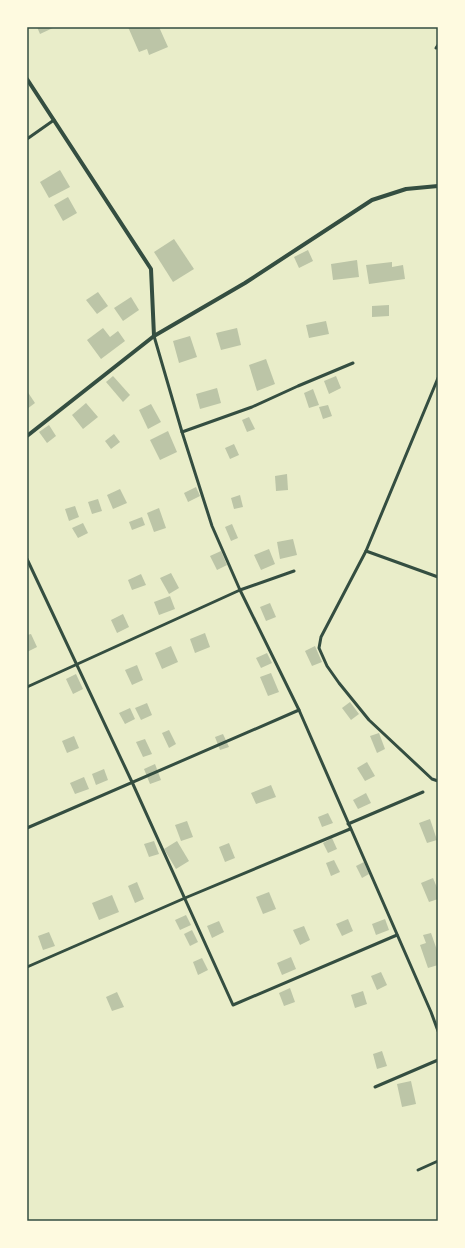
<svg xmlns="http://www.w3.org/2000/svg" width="465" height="1248" font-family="'Roboto Condensed',sans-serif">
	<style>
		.building { fill: #bcc5a7 }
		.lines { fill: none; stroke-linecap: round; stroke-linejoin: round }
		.service { stroke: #344e41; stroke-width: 3 }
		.minor { stroke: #344e41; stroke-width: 4 }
		.neatline { fill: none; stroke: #344e41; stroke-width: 1.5 }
	</style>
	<rect width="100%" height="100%" fill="#e9edc9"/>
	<g class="building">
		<path d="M37,27H55L40,34Z"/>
		<path d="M128,27H159L168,47L149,55L147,49L139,52Z"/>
		<path d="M60,170L70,187L49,198L40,182Z"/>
		<path d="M68,197L77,213L63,221L54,205Z"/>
		<path d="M174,239L194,269L173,282L154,252Z"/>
		<path d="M308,250L313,261L299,268L294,257Z"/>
		<path d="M357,260L359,277L333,280L331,264Z"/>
		<path d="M392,262V267L403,265L405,279L369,284L366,265Z"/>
		<path d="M98,292L108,306L97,314L86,300Z"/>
		<path d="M131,297L139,310L123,321L114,308Z"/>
		<path d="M389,305V316L372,317V306Z"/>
		<path d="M326,321L329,334L309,338L306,325Z"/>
		<path d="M103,328L110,337L118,331L125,341L101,359L87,340Z"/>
		<path d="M237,328L241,345L221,350L216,333Z"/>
		<path d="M190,336L197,357L179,363L173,341Z"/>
		<path d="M266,359L275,384L257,391L249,365Z"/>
		<path d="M113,376L130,395L123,402L106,382Z"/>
		<path d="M336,376L341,388L329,394L324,381Z"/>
		<path d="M217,388L221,403L200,409L196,394Z"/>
		<path d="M313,389L319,405L309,408L304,393Z"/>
		<path d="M27,391L35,403L27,409Z"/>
		<path d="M86,403L98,417L83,429L72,415Z"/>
		<path d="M151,404L161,422L148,429L139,410Z"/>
		<path d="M328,405L332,416L323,419L319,407Z"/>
		<path d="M249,417L255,429L247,432L242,420Z"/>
		<path d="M49,425L56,436L47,443L39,432Z"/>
		<path d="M168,431L177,452L160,460L150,440Z"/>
		<path d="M114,434L120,442L111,449L105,441Z"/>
		<path d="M234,444L239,455L230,459L225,448Z"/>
		<path d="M287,474L288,490L276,491L275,476Z"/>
		<path d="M196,487L200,496L188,502L184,493Z"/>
		<path d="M120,489L127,503L113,509L107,495Z"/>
		<path d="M240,495L243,507L234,509L231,498Z"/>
		<path d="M98,499L102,511L92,514L88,502Z"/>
		<path d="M75,506L79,517L69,521L65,509Z"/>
		<path d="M159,508L166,528L154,532L147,513Z"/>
		<path d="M142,517L145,525L132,530L129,522Z"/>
		<path d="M83,523L88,533L78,538L72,528Z"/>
		<path d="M232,524L238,538L231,541L225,527Z"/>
		<path d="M293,539L297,555L280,559L277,542Z"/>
		<path d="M269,549L275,564L261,570L254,555Z"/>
		<path d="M221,551L227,565L217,570L210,556Z"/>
		<path d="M171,573L179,588L169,594L160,578Z"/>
		<path d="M141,574L146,585L132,590L128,580Z"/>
		<path d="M170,596L175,609L159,615L154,602Z"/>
		<path d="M270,603L276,617L266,621L260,607Z"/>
		<path d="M123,614L129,627L117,633L111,620Z"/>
		<path d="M205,633L210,647L195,653L190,639Z"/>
		<path d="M31,634L37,647L27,652V635Z"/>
		<path d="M171,646L178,662L162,669L155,653Z"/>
		<path d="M315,646L322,662L312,666L305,651Z"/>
		<path d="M267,653L272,663L261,668L256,658Z"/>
		<path d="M137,665L143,680L132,685L125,670Z"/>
		<path d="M271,673L279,692L268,696L260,677Z"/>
		<path d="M76,674L83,689L73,694L66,679Z"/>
		<path d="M350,702L359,714L351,720L342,708Z"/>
		<path d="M147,703L152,715L141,720L135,708Z"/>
		<path d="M130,708L135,719L125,724L119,713Z"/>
		<path d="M169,730L176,744L169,748L162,733Z"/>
		<path d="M379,733L385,749L377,753L370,736Z"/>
		<path d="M223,734L229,747L220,750L215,737Z"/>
		<path d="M74,736L79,748L67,753L62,741Z"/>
		<path d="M145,739L152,754L143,757L136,742Z"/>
		<path d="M367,762L375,776L365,781L357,768Z"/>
		<path d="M155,764L161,780L150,784L144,769Z"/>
		<path d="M104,769L108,780L96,785L92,774Z"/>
		<path d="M84,777L89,789L75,794L70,783Z"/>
		<path d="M271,785L276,797L256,804L251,793Z"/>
		<path d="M366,793L371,803L358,809L353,800Z"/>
		<path d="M328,813L333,823L322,827L318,817Z"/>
		<path d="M430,819L437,840L427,843L419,823Z"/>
		<path d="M187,821L193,837L181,841L175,825Z"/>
		<path d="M332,838L337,849L328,853L323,843Z"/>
		<path d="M154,841L159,854L149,857L144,844Z"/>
		<path d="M177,841L189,861L176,869L164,849Z"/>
		<path d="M229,843L235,858L225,862L219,847Z"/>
		<path d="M334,860L340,872L331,876L326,863Z"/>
		<path d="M364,862L369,874L362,878L356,866Z"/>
		<path d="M433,878L438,890V899L429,902L421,883Z"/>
		<path d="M137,882L144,899L135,903L128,886Z"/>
		<path d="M269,892L276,909L263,914L256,897Z"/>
		<path d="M112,895L119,912L99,920L92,903Z"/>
		<path d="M186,915L191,925L180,930L175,920Z"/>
		<path d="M348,919L353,931L342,936L336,924Z"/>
		<path d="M385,919L389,930L376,935L372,924Z"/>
		<path d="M219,921L224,932L212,938L207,926Z"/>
		<path d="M304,926L310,940L300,945L293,930Z"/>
		<path d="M192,930L198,942L190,946L184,934Z"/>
		<path d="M49,932L55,946L43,950L38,936Z"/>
		<path d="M431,933L438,953V965L428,968L420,945L426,943L423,935Z"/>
		<path d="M291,957L296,969L282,975L277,963Z"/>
		<path d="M202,958L208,970L198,975L193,962Z"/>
		<path d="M381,972L387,985L377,990L371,976Z"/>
		<path d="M290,988L295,1002L284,1006L279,993Z"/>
		<path d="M363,991L367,1004L355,1008L351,995Z"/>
		<path d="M117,992L124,1007L112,1011L106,997Z"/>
		<path d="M382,1051L387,1066L377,1069L373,1054Z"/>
		<path d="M411,1081L416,1104L402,1107L397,1084Z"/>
	</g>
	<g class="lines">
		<g class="service">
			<path d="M436,48L438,45"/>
			<path d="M27,139L54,120"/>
			<path d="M154,336L182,432L212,526L240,590L299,710L431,1012L438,1031"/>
			<path d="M438,378L366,551L321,637L319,648L327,666L339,683L369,720L432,779L438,781"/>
			<path d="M182,432L252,407L298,386L353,363"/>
			<path d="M366,551L438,577"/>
			<path d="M27,559L132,782L233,1005L397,935"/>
			<path d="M27,687L240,590L294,571"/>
			<path d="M348,824L423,792"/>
			<path d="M27,828L299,710"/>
			<path d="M27,967L185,898L350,829"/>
			<path d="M375,1087L438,1060"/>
			<path d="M418,1170L438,1161"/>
		</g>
		<g class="minor">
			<path d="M27,79L151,269L154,336"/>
			<path d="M27,436L154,336L245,283L372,200L406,189L438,186"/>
		</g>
	</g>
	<rect width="465" height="1248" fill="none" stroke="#fefae0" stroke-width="56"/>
	<rect x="28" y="28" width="409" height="1192" class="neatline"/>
</svg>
